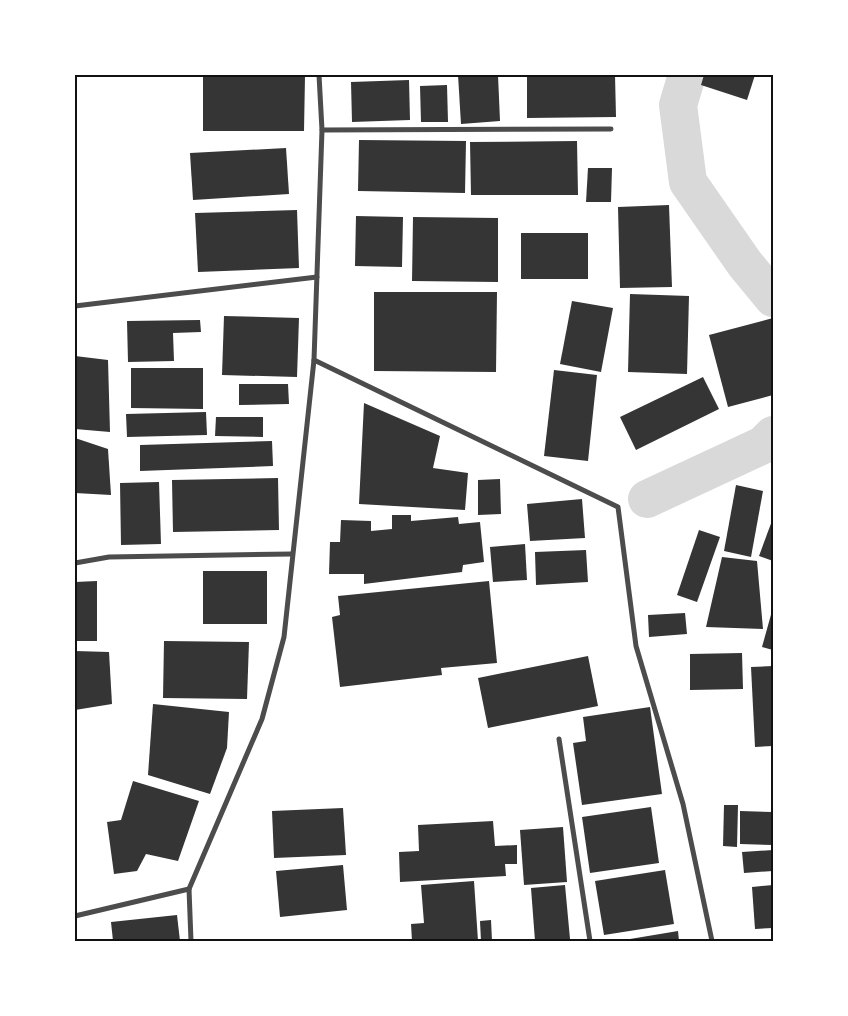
<svg xmlns="http://www.w3.org/2000/svg" width="848" height="1016" font-family="'Titillium Web',sans-serif">
	<style>
		.lines { fill: none; stroke-linecap: round; stroke-linejoin: round }
		.canal { stroke: #d9d9d9; stroke-width: 38 }
		.building { fill: #353535 }
		.minor { stroke: #4c4c4c; stroke-width: 5 }
		.neatline { fill: none; stroke: #111; stroke-width: 2 }
	</style>
	<rect width="100%" height="100%" fill="#fff"/>
	<g class="lines">
		<g class="canal">
			<path d="M687,75L678,105L688,182L745,264L773,298"/>
			<path d="M647,499L763,445L773,435"/>
		</g>
	</g>
	<g class="building">
		<path d="M458,75H498L500,121L461,124Z"/>
		<path d="M527,75H615L616,117L527,118Z"/>
		<path d="M704,75H755L747,100L701,85Z"/>
		<path d="M203,76H305L304,131H203Z"/>
		<path d="M409,80L410,120L352,122L351,82Z"/>
		<path d="M447,85L448,122H421L420,86Z"/>
		<path d="M359,140L466,141L465,193L358,191Z"/>
		<path d="M577,141L578,195H471L470,142Z"/>
		<path d="M286,148L289,194L193,200L190,153Z"/>
		<path d="M588,168H612L611,202H586Z"/>
		<path d="M669,205L672,287L620,288L618,207Z"/>
		<path d="M297,210L299,268L198,272L195,213Z"/>
		<path d="M356,216L403,217L402,267L355,266Z"/>
		<path d="M413,217L498,218V282L412,281Z"/>
		<rect x="521" y="233" width="67" height="46"/>
		<path d="M374,292H497L496,372L374,371Z"/>
		<path d="M630,294L689,296L687,374L628,372Z"/>
		<path d="M572,301L613,308L601,372L560,364Z"/>
		<path d="M224,316L299,318L297,377L222,375Z"/>
		<path d="M773,318V395L728,407L709,335Z"/>
		<path d="M200,320L201,332L173,333L174,361L128,362L127,321Z"/>
		<path d="M75,356L108,360L110,432L75,429Z"/>
		<path d="M131,368H203V409L131,408Z"/>
		<path d="M554,370L597,375L588,461L544,456Z"/>
		<path d="M703,377L719,409L636,450L620,417Z"/>
		<path d="M239,384H288L289,404L239,405Z"/>
		<path d="M364,403L440,436L433,468L468,473L465,510L359,504Z"/>
		<path d="M206,412L207,435L127,437L126,414Z"/>
		<path d="M216,417H263V437L215,436Z"/>
		<path d="M75,438L108,449L111,495L75,493Z"/>
		<path d="M272,441L273,466L140,471V445Z"/>
		<path d="M278,478L279,530L173,532L172,480Z"/>
		<path d="M500,479L501,514L478,515V480Z"/>
		<path d="M159,482L161,544L121,545L120,483Z"/>
		<path d="M736,485L763,491L751,557L724,551Z"/>
		<path d="M582,499L585,538L530,541L527,504Z"/>
		<path d="M392,515H411V521L458,517L459,524L480,522L484,562L463,565L462,572L364,584V574H329L330,542H340L341,520L371,521V531L392,529Z"/>
		<path d="M773,518V561L759,556Z"/>
		<path d="M699,530L720,537L697,602L677,595Z"/>
		<path d="M525,544L527,580L493,582L490,547Z"/>
		<path d="M586,550L588,582L536,585L535,552Z"/>
		<path d="M722,557L757,561L763,629L706,627Z"/>
		<rect x="203" y="571" width="64" height="53"/>
		<path d="M97,581V641H75V582Z"/>
		<path d="M489,581L497,663L441,668L442,675L340,687L332,617L340,615L338,596Z"/>
		<path d="M772,611H773V650L762,647Z"/>
		<path d="M685,613L687,634L649,637L648,615Z"/>
		<path d="M164,641L249,642L247,699L163,698Z"/>
		<path d="M75,651L109,652L112,704L75,710Z"/>
		<path d="M742,653L743,689L690,690V654Z"/>
		<path d="M588,656L598,706L488,728L478,678Z"/>
		<path d="M773,666V746L755,747L751,667Z"/>
		<path d="M153,704L229,712L227,748L210,794L148,775Z"/>
		<path d="M650,707L662,794L582,805L573,743L586,741L583,717Z"/>
		<path d="M133,781L199,801L178,861L146,854L137,871L114,874L107,822L121,820Z"/>
		<path d="M724,805H738L737,847L723,846Z"/>
		<path d="M651,807L659,863L590,873L582,817Z"/>
		<path d="M343,808L346,855L274,858L272,811Z"/>
		<path d="M740,811L773,812V845L740,844Z"/>
		<path d="M493,821L495,846L517,845V864H505L506,876L400,882L399,852L419,851L418,825Z"/>
		<path d="M563,827L567,882L524,885L520,830Z"/>
		<path d="M773,850V871L744,873L742,852Z"/>
		<path d="M343,865L347,910L280,917L276,871Z"/>
		<path d="M665,870L674,924L604,935L595,881Z"/>
		<path d="M474,881L478,941H412L411,924L424,923L421,885Z"/>
		<path d="M565,885L570,939L535,941L531,888Z"/>
		<path d="M773,885V928L755,929L752,887Z"/>
		<path d="M177,915L180,941H113L111,922Z"/>
		<path d="M491,920L492,941H481L480,921Z"/>
		<path d="M678,931L679,941H624V940Z"/>
	</g>
	<g class="lines">
		<g class="minor">
			<path d="M322,130L611,129"/>
			<path d="M75,306L317,277"/>
			<path d="M314,360L618,507L636,646L683,804L712,941"/>
			<path d="M75,563L109,557L292,554"/>
			<path d="M559,739L590,941"/>
			<path d="M75,916L189,889"/>
			<path d="M191,941L189,889L262,719L284,637L314,360L322,130L319,75"/>
		</g>
	</g>
	<rect width="848" height="1016" fill="none" stroke="#ffffff" stroke-width="152"/>
	<rect x="76" y="76" width="696" height="864" class="neatline"/>
</svg>
